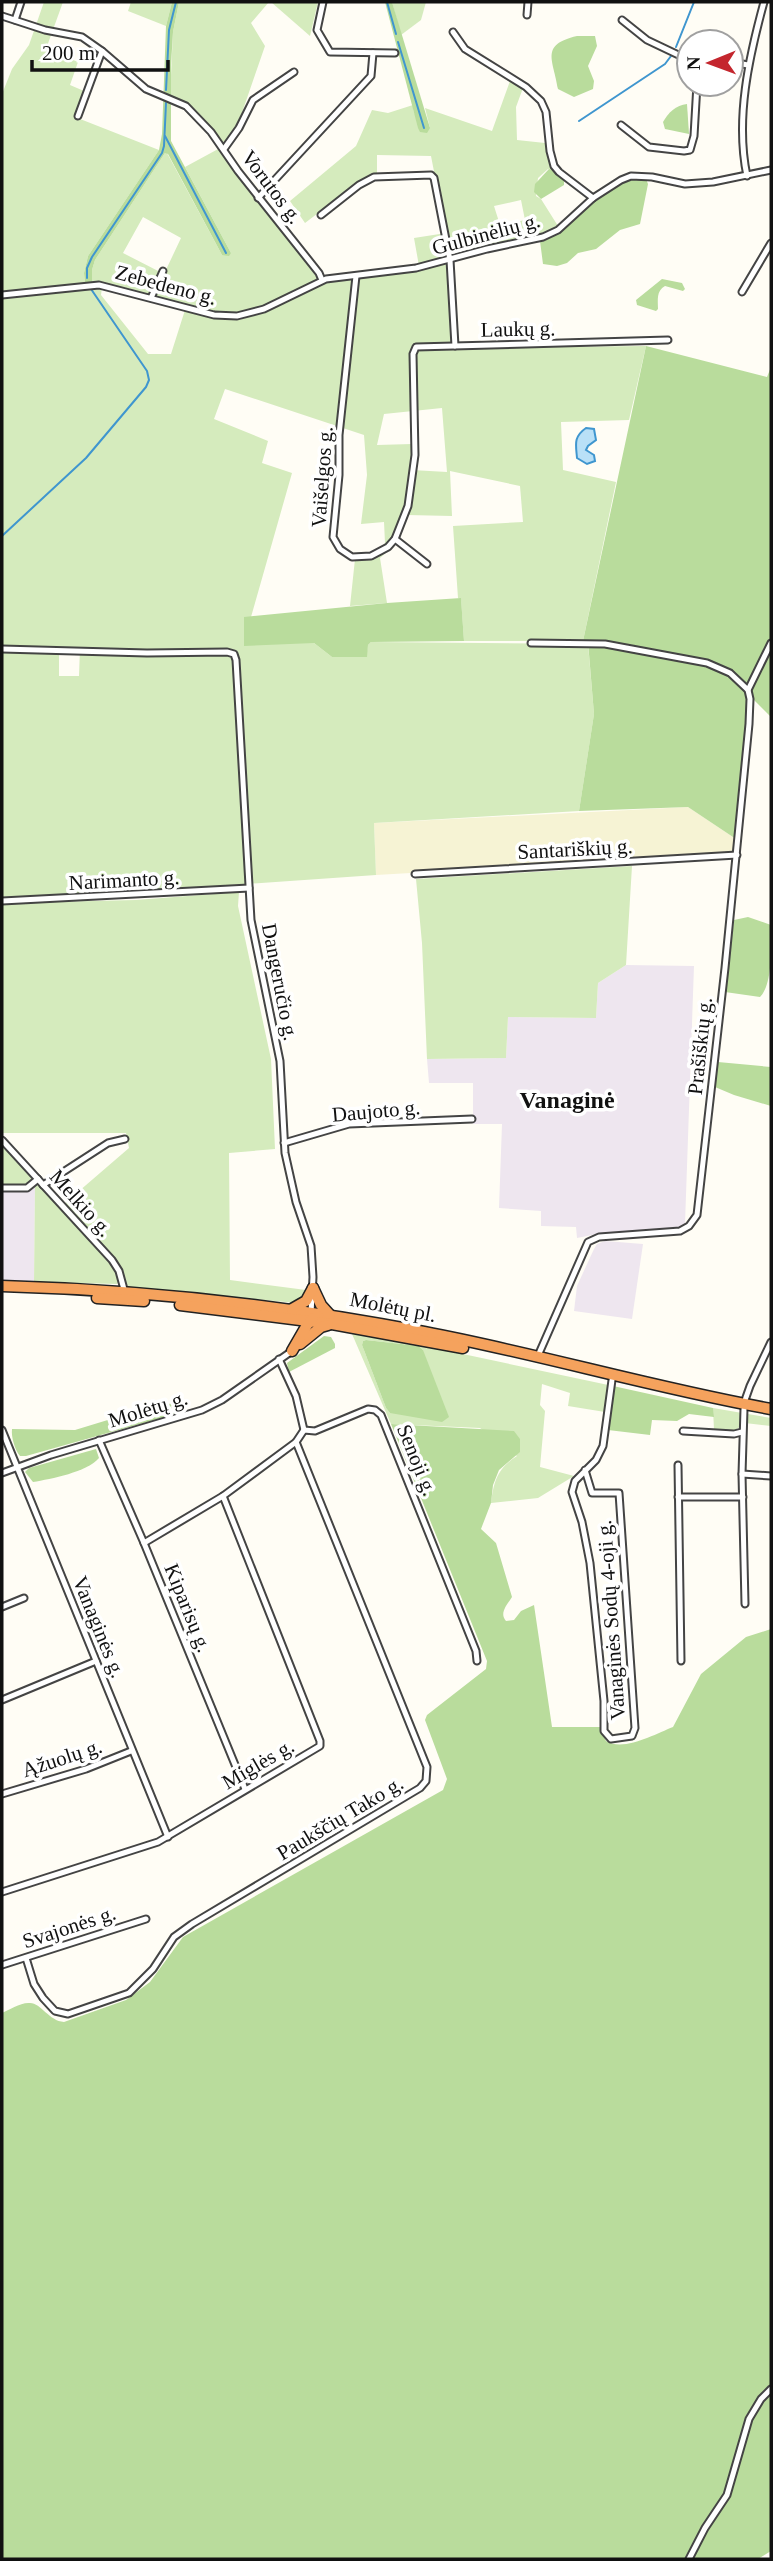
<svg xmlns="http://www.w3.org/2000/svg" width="773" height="2561" font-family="'Times New Roman',serif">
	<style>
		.industrial { fill: #eee6ef }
		.farmland { fill: #f6f3d4 }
		.green { fill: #d5ebbd; fill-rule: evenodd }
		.forest { fill: #b9dc9c }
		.water { fill: #b9e0f7; stroke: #3f96cf; stroke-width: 2 }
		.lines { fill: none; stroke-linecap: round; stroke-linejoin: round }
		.stream { stroke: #3f96cf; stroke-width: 2 }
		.street-casing { stroke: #444; stroke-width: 9 }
		.highway-casing { stroke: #222; stroke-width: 13 }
		.street { stroke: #fff; stroke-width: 5 }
		.highway { stroke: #f5a25d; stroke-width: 10 }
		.labels { text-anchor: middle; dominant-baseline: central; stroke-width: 7; stroke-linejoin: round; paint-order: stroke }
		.street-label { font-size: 21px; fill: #111; stroke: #fff }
		.quarter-label { font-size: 24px; font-weight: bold; fill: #111; stroke: #fff }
	</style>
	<rect width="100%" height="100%" fill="#fffdf5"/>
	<g class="industrial">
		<path d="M626,965L694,966L685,1224L683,1227L602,1233L577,1238L576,1227L541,1226V1211L499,1208L502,1124H473V1083H429L427,1059L506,1058L508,1017L596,1018L598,983Z"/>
		<path d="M2,1185H35L34,1282L2,1281Z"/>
		<path d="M605,1241L643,1244L632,1319L574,1311L577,1286L594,1249L597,1244Z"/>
	</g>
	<path class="farmland" d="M688,807L736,839L735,852L724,855L376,875L374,823Z"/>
	<g class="green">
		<path d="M44,2H63L46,49L78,62L70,85L84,91L75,117L159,150L88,256L84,273L85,283L2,293V94L12,69L29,45Z"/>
		<path d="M131,2H172L166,26L128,11Z"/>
		<path d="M179,2H269L251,23L265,46L237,127L223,143L185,102L170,97L173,32Z"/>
		<path d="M271,2H318L310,36Z"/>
		<path d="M392,2H426L421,20L401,35Z"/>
		<path d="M510,81L523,88L516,107L517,140L545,143L548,159L554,170L548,169L538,178L536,196L541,199L558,226L551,231L419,266L414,238L446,233L431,156L377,155V175L359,182L305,223L290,201L356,146L372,110L388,113L413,105L414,113L430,128L425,108L492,131ZM521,200L525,220L500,225L494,206Z"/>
		<path d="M220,148L318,279C295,290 270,307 245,313C205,322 138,285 92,283V270L95,260L165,153H167L222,255L231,253L185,167ZM143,217L181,238L164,274L123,253Z"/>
		<path d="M447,263L452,348L646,346L629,420L561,422L563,470L616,482L583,641H464L461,599L458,598L453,526L523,522L520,486L450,471L452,516L407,515L396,544L380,558L387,603L350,606L355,559L374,557L385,543L384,522L361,524L367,475L364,435L225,389L214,419L268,441L262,463L292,473L251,617L244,618L314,643L332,657H366L368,645L371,642L588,644L594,714L579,811L374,823L376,875L129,892L2,897V297L102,287L101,295L148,354H171L185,310L217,319L239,320L268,310L306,288L334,278L375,276ZM442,408L447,472L412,470V444L377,445L384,414ZM59,648H80L79,676H59Z"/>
		<path d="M632,866L626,965L598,983L596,1018L508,1017L506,1058L427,1059L422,943L416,879Z"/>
		<path d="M239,892L238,906L271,1059L275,1149L229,1153L230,1280L306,1290L304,1298L296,1303L128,1287L119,1265L64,1204L129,1148L126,1133H2V903L136,900Z"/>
		<path d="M2,1146L29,1175L35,1185L40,1186L110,1262L119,1281L117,1284L34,1282L35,1186L2,1185Z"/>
		<path d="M352,1334L411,1343L613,1386L608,1430L603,1429L605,1412L568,1406L570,1393L542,1384L540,1405L545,1411L540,1467L574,1476L538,1498L491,1503C494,1480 498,1468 517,1456L480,1428L391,1424ZM366,1340L419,1346L423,1350L390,1413L386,1408L362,1345L363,1341Z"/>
		<path d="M713,1408L771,1418V1426L745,1423L734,1431L714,1430Z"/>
	</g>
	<g class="forest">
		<path d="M172,2H179L173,32L171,65V141L231,253L229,256L222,255L168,154L165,153L95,260L92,270V283H85L84,273L88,256L159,150L162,134L166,26Z"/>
		<path d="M385,2H392L430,128L427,133L420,132L418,128Z"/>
		<path d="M577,36H595L597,46L588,66L594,81L593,89L574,97L558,89C554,60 539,45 577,36Z"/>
		<path d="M687,104L689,134L665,129L663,122C668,113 676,105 687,104Z"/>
		<path d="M549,169L554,170L564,181V185L541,199L534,192L535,184Z"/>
		<path d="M634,178L646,179L648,184L640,224L620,230L596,249L578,253L567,263L557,266L543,264L540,241C573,226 600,185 634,178Z"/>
		<path d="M662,279L682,283L685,289L683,291L665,286C656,291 658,300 658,309L656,311L637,305L636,300Z"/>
		<path d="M646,346L767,377L771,367V717L754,700L748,702L736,839L688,807L579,811L594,714L588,642L583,641Z"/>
		<path d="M461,598L464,641L371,642L368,645L367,657H332L314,643L244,646V617L387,603Z"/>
		<path d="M748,917L771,925C771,947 773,984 760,997L725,992L734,920Z"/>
		<path d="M718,1062L771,1067V1106L734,1095L715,1087Z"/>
		<path d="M324,1336L331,1337L335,1344V1348L289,1372L287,1363Z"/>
		<path d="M366,1340L419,1346L423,1350L449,1417L442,1422L390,1413L386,1408L362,1345L363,1341Z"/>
		<path d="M613,1386L713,1408L714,1417L689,1414L677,1421L652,1420L650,1435L608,1430Z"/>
		<path d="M174,1403L177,1412L172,1415L26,1456H20C15,1450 11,1437 12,1429L75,1430L147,1408Z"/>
		<path d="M391,1424L514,1431L520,1439V1452L499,1470L493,1485L491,1503L481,1529L496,1543L512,1597C507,1605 499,1613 506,1621L514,1620L521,1611L534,1605L552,1727H600L606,1741C624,1752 655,1734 673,1727L701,1674L746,1637L771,1629V2551L758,2559H2V2013C9,2010 21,2002 30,2003C41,2003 49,2021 64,2022L126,2000L150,1982L183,1937L443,1790L447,1779L425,1720L427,1715L486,1669L487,1661Z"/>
		<path d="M96,1449L99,1458C87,1472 51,1479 33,1482L25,1472L29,1468Z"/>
	</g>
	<path class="water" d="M586,428L594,429L596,440L588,446L586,450L594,455L595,461L587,464L577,458C576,445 573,437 586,428Z"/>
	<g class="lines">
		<g class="stream">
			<path d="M387,2L396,34"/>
			<path d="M398,42L424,128"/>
			<path d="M676,47L694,2"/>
			<path d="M166,90L169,30L176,2"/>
			<path d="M579,121L665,64L671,56"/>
			<path d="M165,136L226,253"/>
			<path d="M87,278V268L92,257L162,153L164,146L166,103"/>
			<path d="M2,536L86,458L146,387L149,380L147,371L91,289"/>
		</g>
		<g class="street-casing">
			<g id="street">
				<path d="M323,2L317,30L330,52L395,53"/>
				<path d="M527,15L528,2"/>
				<path d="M2,16L45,30L82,37L102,51L146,89L186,106L211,132L238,171L319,273L322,280"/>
				<path d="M15,20L21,2"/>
				<path d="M622,20L647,40L689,60"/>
				<path d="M453,32L465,49L526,87L541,101L546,112L550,151L554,166L559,172L593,198"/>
				<path d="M731,62L748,65"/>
				<path d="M78,116L102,51"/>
				<path d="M621,125L649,147L684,151L690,150L694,136L697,84"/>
				<path d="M224,149L239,128L253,100L294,72"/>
				<path d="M747,176C735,119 749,57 764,2"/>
				<path d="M258,198L371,76L373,53"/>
				<path d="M321,215L359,185L374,177L431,175L434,178L450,260L455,346"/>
				<path d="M356,276L339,435V475L333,537L340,549L352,557L371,556L388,547L395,539L408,506L415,455L413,354L416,347L668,340"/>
				<path d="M742,292L771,243"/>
				<path d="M2,295L99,285L214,315L237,316L264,309L326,279L416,268L487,249L543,237L558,230L593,198L621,180L631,176L652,177L685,184L713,182L771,170"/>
				<path d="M151,298L163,271"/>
				<path d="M395,539L427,564"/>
				<path d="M531,643L605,644L707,663L730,673L748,690"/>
				<path d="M2,649L147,653L227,652L234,654L236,660L251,920L280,1061L285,1153L296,1202L311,1246L313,1277L311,1313"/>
				<path d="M415,874L737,855"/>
				<path d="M2,901L249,888"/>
				<path d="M2,1140L112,1260L119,1271L125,1293"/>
				<path d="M284,1143L349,1124L472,1119"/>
				<path d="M43,1185L108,1143L125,1139"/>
				<path d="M2,1188H27L38,1179"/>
				<path d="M537,1358L588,1242L599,1237L680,1231L689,1226L697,1215L725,968L749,724L750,699L748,690L771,643"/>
				<path d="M279,1359L296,1396L304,1430"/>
				<path d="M744,1403L750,1386L771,1342"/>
				<path d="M744,1409L742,1474L745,1604"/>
				<path d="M2,1430L168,1837"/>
				<path d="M304,1430L315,1431L368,1409L375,1410L381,1415L476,1651L477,1661"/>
				<path d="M683,1431L734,1434L742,1432"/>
				<path d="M99,1440L144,1543L245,1789"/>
				<path d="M678,1465L681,1661"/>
				<path d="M585,1470L592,1493H619L635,1728L632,1736L611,1739L604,1731V1701L590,1563L582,1522L572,1492L575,1481L596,1460L603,1446L612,1380"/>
				<path d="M2,1473L51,1455L202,1410L222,1400L292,1351"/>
				<path d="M742,1474L771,1476"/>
				<path d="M678,1497H743"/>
				<path d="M144,1543L223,1496L296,1442L304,1430"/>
				<path d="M2,1607L24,1598"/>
				<path d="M2,1700L96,1661"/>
				<path d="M2,1794L86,1769L131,1751"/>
				<path d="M2,1892L158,1842L320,1746V1741L223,1496"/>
				<path d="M26,1958L34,1984L43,1998L55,2011L68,2014L129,1993L153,1969L174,1937L192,1924L420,1788L426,1781L427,1767L296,1442"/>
				<path d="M2,1965L146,1919"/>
				<path d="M689,2559L705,2528L727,2495L749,2419L761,2399L771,2389"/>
			</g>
		</g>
		<g class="highway-casing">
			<g id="highway">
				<path d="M2,1286C143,1290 285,1305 424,1332C540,1354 654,1388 771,1409"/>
				<path d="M313,1288L321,1305L330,1315"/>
				<path d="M97,1298L144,1301"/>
				<path d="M180,1305L332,1324L463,1348"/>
				<path d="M292,1309L306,1301L313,1288"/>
				<path d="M300,1344L321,1327L328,1325"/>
				<path d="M292,1351L307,1325L313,1318"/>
			</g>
		</g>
		<use href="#street" class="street"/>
		<use href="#highway" class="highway"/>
	</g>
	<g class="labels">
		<g class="street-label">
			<text transform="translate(272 187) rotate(53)">Vorutos g.</text>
			<text transform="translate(486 234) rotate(-15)">Gulbinėlių g.</text>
			<text transform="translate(166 285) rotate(15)">Zebedeno g.</text>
			<text transform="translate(518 329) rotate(-1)">Laukų g.</text>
			<text transform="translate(322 477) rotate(-86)">Vaišelgos g.</text>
			<text transform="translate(575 849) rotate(-3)">Santariškių g.</text>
			<text transform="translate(124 880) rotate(-3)">Narimanto g.</text>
			<text transform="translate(280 982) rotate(79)">Dangeručio g.</text>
			<text transform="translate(700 1046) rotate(-84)">Prašiškių g.</text>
			<text transform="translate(376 1111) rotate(-5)">Daujoto g.</text>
			<text transform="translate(81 1203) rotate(48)">Melkio g.</text>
			<text transform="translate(393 1307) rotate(11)">Molėtų pl.</text>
			<text transform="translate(148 1409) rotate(-17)">Molėtų g.</text>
			<text transform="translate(417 1460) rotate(68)">Senoji g.</text>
			<text transform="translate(188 1608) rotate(68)">Kiparisų g.</text>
			<text transform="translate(611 1620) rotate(-94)">Vanaginės Sodų 4-oji g.</text>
			<text transform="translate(99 1627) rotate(68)">Vanaginės g.</text>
			<text transform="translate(62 1758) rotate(-18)">Ąžuolų g.</text>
			<text transform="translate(258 1764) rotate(-30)">Miglės g.</text>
			<text transform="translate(340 1818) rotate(-31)">Paukščių Tako g.</text>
			<text transform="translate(69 1927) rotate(-18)">Svajonės g.</text>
		</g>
		<g class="quarter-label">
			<text x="567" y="1100">Vanaginė</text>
		</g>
	</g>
	<rect width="773" height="2561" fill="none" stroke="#111111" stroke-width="7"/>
	<g transform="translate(710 63) rotate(269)"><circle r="33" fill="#ffffff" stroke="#a0a0a0" stroke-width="2"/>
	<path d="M0-5L12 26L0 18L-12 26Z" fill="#c4262e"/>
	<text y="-10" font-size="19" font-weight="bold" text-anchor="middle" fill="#111111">N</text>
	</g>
	<path d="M32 60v10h136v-10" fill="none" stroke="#111111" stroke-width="3.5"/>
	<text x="42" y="60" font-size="21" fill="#111111" stroke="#ffffff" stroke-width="5" paint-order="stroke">200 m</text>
</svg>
